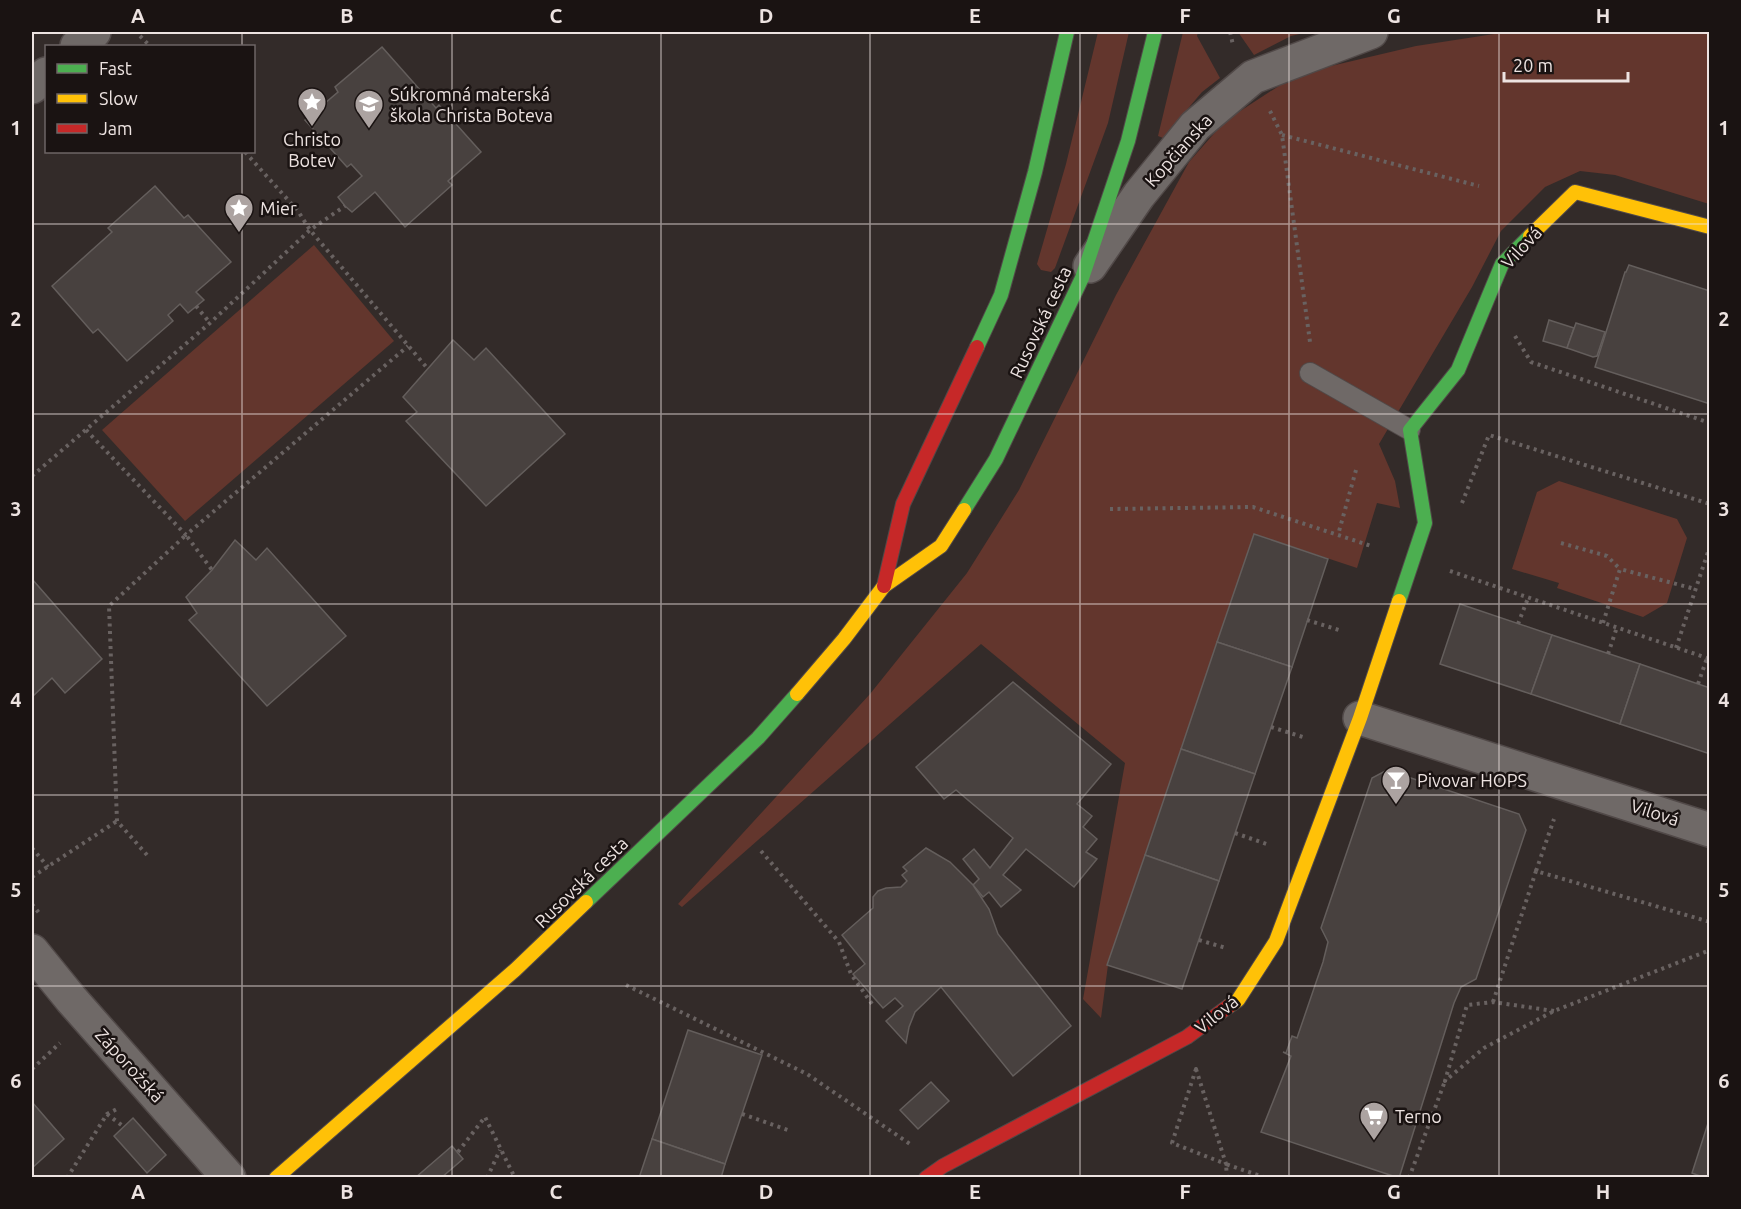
<svg xmlns="http://www.w3.org/2000/svg" width="1741" height="1209" font-family="Ubuntu,sans-serif">
	<style>
		.green { fill: #63362d }
		.building { fill: #48413f; stroke: #645e5c; stroke-width: 1.5 }
		.lines { fill: none; stroke-linecap: round; stroke-linejoin: round }
		.lane-casing { stroke: #514948; stroke-width: 22 }
		.street-casing { stroke: #514948; stroke-width: 36 }
		.fast-casing { stroke: #514948; stroke-width: 16 }
		.slow-casing { stroke: #514948; stroke-width: 16 }
		.jam-casing { stroke: #514948; stroke-width: 16 }
		.path { stroke: #696261; stroke-width: 4; stroke-dasharray: 3 4.5; stroke-linecap: butt }
		.lane { stroke: #6f6967; stroke-width: 20 }
		.street { stroke: #6f6967; stroke-width: 33 }
		.fast { stroke: #4caf50; stroke-width: 14 }
		.slow { stroke: #ffc107; stroke-width: 14 }
		.jam { stroke: #c62828; stroke-width: 14 }
		.grid { fill: none; stroke: #ede3e1; stroke-width: 1.5; stroke-opacity: 0.55 }
		.labels { text-anchor: middle; dominant-baseline: central; stroke-width: 5; stroke-linejoin: round; paint-order: stroke }
		.poi-label { font-size: 18px; fill: #ede3e1; stroke: #1a1312; text-anchor: start }
		.street-label { font-size: 18px; fill: #ede3e1; stroke: #1a1312 }
		.neatline { fill: none; stroke: #ede3e1; stroke-width: 2 }
		.grid-label { font-size: 20px; text-anchor: middle; font-weight: bold; fill: #ede3e1 }
	</style>
	<rect width="100%" height="100%" fill="#332b29"/>
	<g class="green">
		<path d="M1098,32H1129L1108,123L1055,268L1051,272L1041,270L1037,264L1066,164Z"/>
		<path d="M1183,32H1198L1197,36L1220,78L1202,92L1163,138L1158,136Z"/>
		<path d="M1238,32H1308L1291,36L1254,55Z"/>
		<path d="M1507,32H1709V204L1615,175L1580,171L1545,187L1501,231L1472,287L1379,444L1395,481L1400,508L1377,503L1357,568L1254,534L1108,965L1101,1018L1083,999L1125,763L981,644L682,907L678,904L870,694L967,573L1019,490L1116,295L1189,162L1225,121L1297,74L1416,46Z"/>
		<path d="M314,245L394,341L185,521L102,430Z"/>
		<path d="M1559,481L1677,519L1687,538L1667,603L1643,617L1557,588L1559,583L1512,569L1537,492Z"/>
	</g>
	<g class="building">
		<path d="M382,47L436,108L439,105L481,152L448,181L452,185L405,227L375,192L352,212L345,206L338,197L362,176L351,164L347,167L305,120L338,92L335,87Z"/>
		<path d="M155,186L184,218L188,215L231,262L196,292L204,300L188,313L180,304L168,315L173,321L127,361L98,329L93,333L52,286L112,232L108,228Z"/>
		<path d="M1629,265L1710,291V404L1595,367L1625,272H1626Z"/>
		<path d="M1549,320L1574,328L1567,348L1543,341Z"/>
		<path d="M1576,323L1605,332L1597,356L1593,357L1567,348Z"/>
		<path d="M453,340L474,360L486,348L565,434L486,506L406,421L417,412L403,397Z"/>
		<path d="M1254,534L1328,559L1292,667L1217,642Z"/>
		<path d="M235,540L256,560L267,548L346,636L267,706L189,620L197,613L186,597L212,570Z"/>
		<path d="M32,579L102,659L65,693L52,678L32,697Z"/>
		<path d="M1460,604L1552,635L1531,694L1440,664Z"/>
		<path d="M1552,635L1640,664L1620,724L1531,694Z"/>
		<path d="M1217,642L1292,667L1255,774L1181,749Z"/>
		<path d="M1640,664L1710,688V754L1620,724Z"/>
		<path d="M1013,682L1111,764L1077,804L1092,816L1083,827L1097,839L1086,852L1097,859L1074,887L1026,849L1003,875L1021,890L1001,907L989,892L983,897L973,885L979,879L963,859L974,849L990,868L1013,838L956,790L944,799L916,767Z"/>
		<path d="M1181,749L1255,774L1219,881L1145,855Z"/>
		<path d="M1387,770L1519,814L1526,830L1476,979L1461,987L1454,1003L1399,1178L1261,1132L1291,1056L1283,1052L1286,1053L1292,1036L1297,1038L1323,962L1328,942L1321,928L1372,778Z"/>
		<path d="M926,848L950,862L973,885L989,909L998,934L1071,1026L1013,1076L941,987L915,1012L909,1027L906,1043L886,1021L903,1006L895,998L883,1008L853,974L865,964L842,935L873,908V897L878,891L886,888L901,887L907,881L902,875L907,871L903,867Z"/>
		<path d="M1145,855L1219,881L1182,989L1107,965Z"/>
		<path d="M688,1030L762,1055L725,1164L652,1139Z"/>
		<path d="M931,1082L949,1101L918,1129L900,1110Z"/>
		<path d="M32,1102L64,1139L32,1168Z"/>
		<path d="M1710,1117V1178H1705L1692,1173Z"/>
		<path d="M133,1118L166,1155L147,1173L114,1136Z"/>
		<path d="M652,1139L725,1164L721,1178H639Z"/>
		<path d="M452,1146L463,1159L441,1178H415Z"/>
	</g>
	<g class="lines">
		<g class="lane-casing">
			<path id="lane" d="M1310,373L1410,430"/>
		</g>
		<g class="street-casing">
			<g id="street">
				<path d="M77,46L94,32"/>
				<path d="M32,87L46,74"/>
				<path d="M1090,266L1139,195L1195,126L1253,77L1371,32"/>
				<path d="M1360,718L1710,830"/>
				<path d="M32,951L71,999L229,1178"/>
			</g>
		</g>
		<g class="fast-casing">
			<g id="fast">
				<path d="M977,347L1001,295L1035,172L1067,32"/>
				<path d="M964,510L996,459L1082,278L1128,141L1155,32"/>
				<path d="M1399,601L1425,523L1410,430L1458,370L1502,264L1530,236"/>
				<path d="M586,902L758,738L797,694"/>
			</g>
		</g>
		<g class="slow-casing">
			<g id="slow">
				<path d="M1530,236L1575,192L1710,227"/>
				<path d="M797,694L844,639L884,586L941,546L964,510"/>
				<path d="M1229,1006L1238,1000L1276,941L1360,718L1399,601"/>
				<path d="M276,1178L515,970L586,902"/>
			</g>
		</g>
		<g class="jam-casing">
			<g id="jam">
				<path d="M884,586L903,504L977,347"/>
				<path d="M926,1178L943,1166L1187,1037L1229,1006"/>
			</g>
		</g>
		<g class="path">
			<path d="M1230,32L1233,45"/>
			<path d="M140,36L150,46"/>
			<path d="M1270,111L1282,135L1310,342"/>
			<path d="M1282,135L1479,186"/>
			<path d="M245,152L298,211L310,230L428,369"/>
			<path d="M196,306L210,323"/>
			<path d="M1515,336L1531,362L1710,423"/>
			<path d="M86,430L186,535L408,346"/>
			<path d="M1356,470L1338,535L1371,546"/>
			<path d="M32,476L210,323L310,230L345,206"/>
			<path d="M1462,503L1489,435L1710,504"/>
			<path d="M1110,509L1253,507L1338,535"/>
			<path d="M1561,543L1607,556L1620,569"/>
			<path d="M1450,571L1710,659"/>
			<path d="M1307,620L1342,631"/>
			<path d="M1603,623L1620,569L1695,589"/>
			<path d="M1518,624L1528,598"/>
			<path d="M1676,648L1710,546"/>
			<path d="M1608,654L1617,627"/>
			<path d="M1698,684L1707,658"/>
			<path d="M1271,727L1306,738"/>
			<path d="M1235,833L1269,845"/>
			<path d="M32,848L48,867"/>
			<path d="M761,851L839,942L851,974L872,1004"/>
			<path d="M147,855L117,821L109,606L186,535L212,570"/>
			<path d="M1536,871L1554,819"/>
			<path d="M32,877L117,821"/>
			<path d="M32,904L39,913"/>
			<path d="M1199,940L1226,948"/>
			<path d="M626,985L807,1074L910,1144"/>
			<path d="M1493,1002L1536,871L1710,922"/>
			<path d="M1554,1011L1493,1002L1467,1005L1445,1081L1484,1048L1554,1011L1710,950"/>
			<path d="M32,1069L60,1043"/>
			<path d="M1196,1069L1226,1164L1172,1143Z"/>
			<path d="M107,1114L124,1127"/>
			<path d="M742,1114L788,1130"/>
			<path d="M458,1152L485,1117L515,1178"/>
			<path d="M67,1178L107,1114L117,1109"/>
			<path d="M487,1178L500,1150"/>
			<path d="M1227,1178L1226,1164L1266,1178"/>
			<path d="M1409,1178L1445,1081"/>
		</g>
		<use href="#lane" class="lane"/>
		<use href="#street" class="street"/>
		<use href="#fast" class="fast"/>
		<use href="#slow" class="slow"/>
		<use href="#jam" class="jam"/>
	</g>
	<path class="grid" d="M242,32V46M452,32V1178M661,32V1178M870,32V1178M1080,32V1178M1289,32V1178M1499,32V1178M242,152V1178M32,224H1710M32,414H1710M32,604H1710M32,795H1710M32,986H1710"/>
	<defs>
		<g id="sight-pin" transform="scale(1.5)"><path d="M0 17L-7.5 6A9.5 9.5 0 1 1 7.5 6Z" fill="#aca3a1" stroke="#1a1312"/><path d="M0-6L1.8-2.2L6-1.7L2.9 1.2L3.7 5.4L0 3.3L-3.7 5.4L-2.9 1.2L-6-1.7L-1.8-2.2Z" fill="#fff"/></g>
		<g id="school-pin" transform="scale(1.5)"><path d="M0 17L-7.5 6A9.5 9.5 0 1 1 7.5 6Z" fill="#aca3a1" stroke="#1a1312"/><path d="M0-5L7-2L0 1L-7-2ZM-4 1L0 2.5L4 1V4Q0 6-4 4Z" fill="#fff"/></g>
		<g id="bar-pin" transform="scale(1.5)"><path d="M0 17L-7.5 6A9.5 9.5 0 1 1 7.5 6Z" fill="#aca3a1" stroke="#1a1312"/><path d="M-6-5H6L.8 .8V4.5H3.5V6h-7V4.5H-.8V.8Z" fill="#fff"/></g>
		<g id="supermarket-pin" transform="scale(1.5)"><path d="M0 17L-7.5 6A9.5 9.5 0 1 1 7.5 6Z" fill="#aca3a1" stroke="#1a1312"/><path d="M-6-5.5h2.5l.6 2H6L4.5 2H-2.5L-4.4-4H-6ZM-1.5 3.2a1.3 1.3 0 1 0 .1 0ZM3 3.2a1.3 1.3 0 1 0 .1 0Z" fill="#fff"/></g>
	</defs>
	<g fill-rule="evenodd">
		<use href="#sight-pin" x="312" y="102"/>
		<use href="#school-pin" x="369" y="104"/>
		<use href="#sight-pin" x="239" y="208"/>
		<use href="#bar-pin" x="1396" y="780"/>
		<use href="#supermarket-pin" x="1374" y="1116"/>
	</g>
	<g class="labels">
		<g class="poi-label">
			<text x="390" y="94">Súkromná materská<tspan x="390" dy="21">škola Christa Boteva</tspan></text>
			<text x="312" y="139" text-anchor="middle">Christo<tspan x="312" dy="21">Botev</tspan></text>
			<text x="260" y="208">Mier</text>
			<text x="1417" y="780">Pivovar HOPS</text>
			<text x="1395" y="1116">Terno</text>
		</g>
		<g class="street-label">
			<text transform="translate(1178 150) rotate(-48)">Kopčianska</text>
			<text transform="translate(1521 247) rotate(-47)">Vilová</text>
			<text transform="translate(1040 322) rotate(-65)">Rusovská cesta</text>
			<text transform="translate(1655 812) rotate(18)">Vilová</text>
			<text transform="translate(581 882) rotate(-44)">Rusovská cesta</text>
			<text transform="translate(1216 1014) rotate(-39)">Vilová</text>
			<text transform="translate(130 1065) rotate(48)">Záporožská</text>
		</g>
	</g>
	<rect width="1741" height="1209" fill="none" stroke="#1a1312" stroke-width="66"/>
	<rect x="45" y="45" width="210" height="108" fill="#1a1312" stroke="#6e6665" stroke-width="1.5"/>
	<rect x="57" y="64" width="30" height="9" fill="#4caf50" stroke="#6e6665" stroke-width="1.5"/>
	<text x="99" y="75" font-size="18" fill="#ede3e1">Fast</text>
	<rect x="57" y="94" width="30" height="9" fill="#ffc107" stroke="#6e6665" stroke-width="1.5"/>
	<text x="99" y="105" font-size="18" fill="#ede3e1">Slow</text>
	<rect x="57" y="124" width="30" height="9" fill="#c62828" stroke="#6e6665" stroke-width="1.5"/>
	<text x="99" y="135" font-size="18" fill="#ede3e1">Jam</text>
	<path d="M1504 72v9h124v-9" fill="none" stroke="#ede3e1" stroke-width="3"/>
	<text x="1513" y="72" font-size="18" fill="#ede3e1" stroke="#1a1312" stroke-width="4.5" paint-order="stroke">20 m</text>
	<rect x="33" y="33" width="1675" height="1143" class="neatline"/>
	<g class="grid-label">
		<text x="138" y="23">A</text>
		<text x="347" y="23">B</text>
		<text x="556" y="23">C</text>
		<text x="766" y="23">D</text>
		<text x="975" y="23">E</text>
		<text x="1185" y="23">F</text>
		<text x="1394" y="23">G</text>
		<text x="1603" y="23">H</text>
		<text x="16" y="135">1</text>
		<text x="1724" y="135">1</text>
		<text x="16" y="326">2</text>
		<text x="1724" y="326">2</text>
		<text x="16" y="516">3</text>
		<text x="1724" y="516">3</text>
		<text x="16" y="707">4</text>
		<text x="1724" y="707">4</text>
		<text x="16" y="897">5</text>
		<text x="1724" y="897">5</text>
		<text x="16" y="1088">6</text>
		<text x="1724" y="1088">6</text>
		<text x="138" y="1199">A</text>
		<text x="347" y="1199">B</text>
		<text x="556" y="1199">C</text>
		<text x="766" y="1199">D</text>
		<text x="975" y="1199">E</text>
		<text x="1185" y="1199">F</text>
		<text x="1394" y="1199">G</text>
		<text x="1603" y="1199">H</text>
	</g>
</svg>
